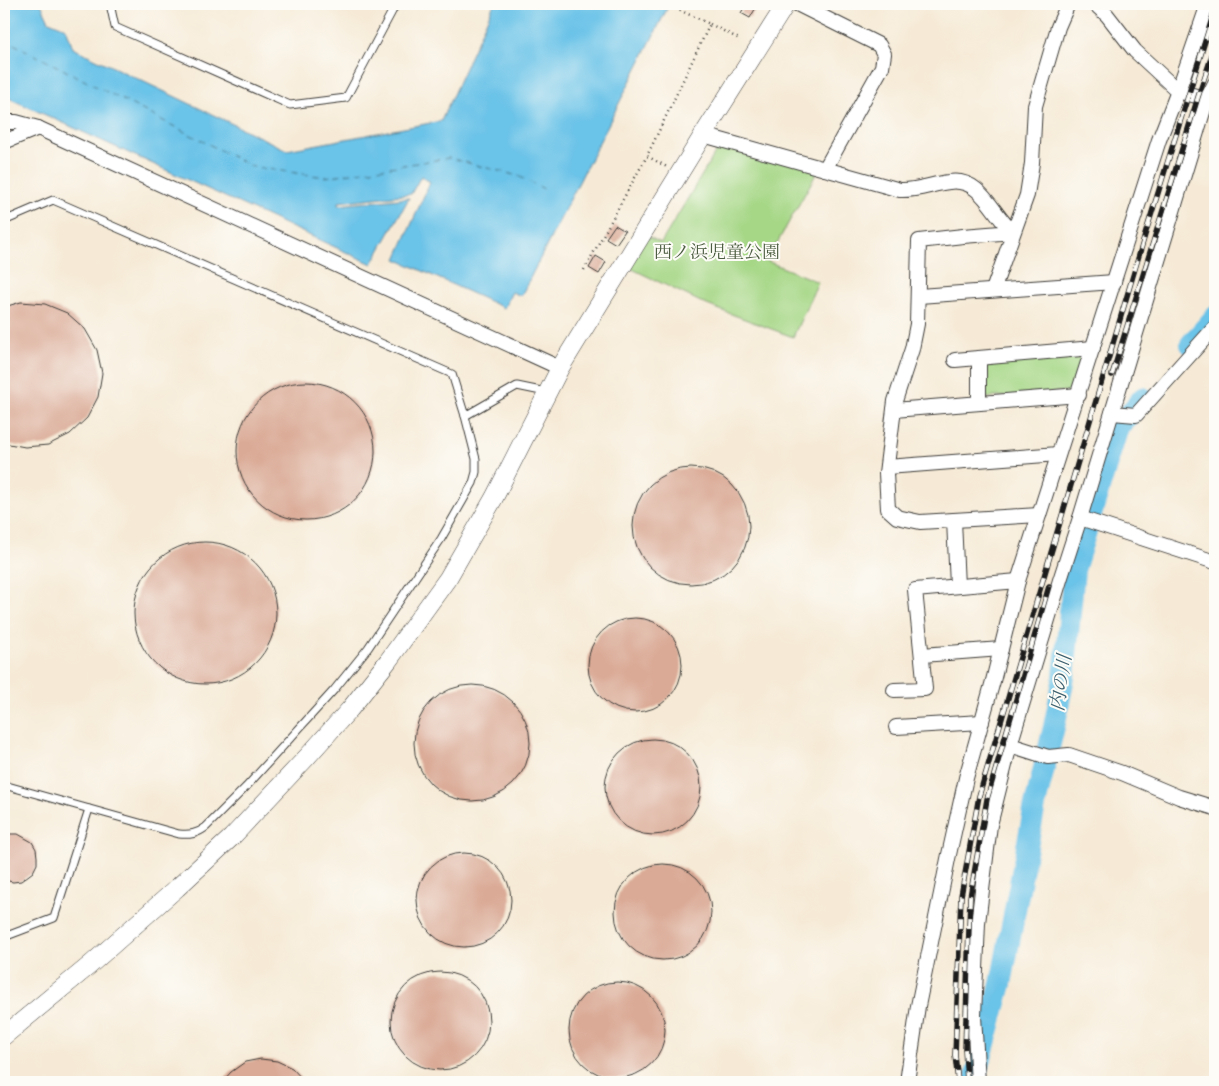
<svg xmlns="http://www.w3.org/2000/svg" width="1219" height="1086" font-family="'IM FELL Double Pica','Noto Serif JP',serif">
	<style>
		.green { fill: #a6d786; stroke: #617a51 }
		.water { fill: #6bc3e8; stroke: #447082 }
		.lines { fill: none; stroke-linecap: round; stroke-linejoin: round }
		.river { stroke: #6bc3e8; stroke-width: 22 }
		.ferry { stroke: #3c5f6e; stroke-width: 1; stroke-dasharray: 6 5; stroke-linecap: butt }
		.building { fill: #daaa96 }
		.service-casing { stroke: #3d3b38; stroke-width: 9 }
		.minor-casing { stroke: #3d3b38; stroke-width: 16 }
		.tertiary-casing { stroke: #3d3b38; stroke-width: 19 }
		.path { stroke: #3d3b38; stroke-width: 2.5; stroke-dasharray: 1 4; stroke-linecap: butt }
		.service { stroke: #fff; stroke-width: 7 }
		.minor { stroke: #fff; stroke-width: 14 }
		.tertiary { stroke: #fff; stroke-width: 18 }
		.rail-casing { stroke: #1c1c1c; stroke-width: 5.5 }
		.rail { stroke: #fdfcf7; stroke-width: 4; stroke-dasharray: 11; stroke-linecap: butt }
		.labels { text-anchor: middle; dominant-baseline: central; stroke-width: 4; stroke-linejoin: round; paint-order: stroke }
		.park-label { font-size: 18px; fill: #4c5d41; stroke: #fdfcf7 }
		.water-label { font-size: 19px; font-style: italic; fill: #3c5f6e; stroke: #fdfcf7 }
	</style>
	<rect width="100%" height="100%" fill="#fdfcf7"/>
	<filter id="ink" filterUnits="userSpaceOnUse"><feTurbulence type="fractalNoise" baseFrequency=".02" numOctaves="2"/><feDisplacementMap in="SourceGraphic" scale="10" xChannelSelector="R" yChannelSelector="G"/><feConvolveMatrix kernelMatrix="1 2 1 2 8 2 1 2 1" color-interpolation-filters="sRGB"/></filter>
	<filter id="wash" filterUnits="userSpaceOnUse"><feTurbulence type="fractalNoise" baseFrequency=".0096" numOctaves="4" result="noise"/><feDisplacementMap in="SourceGraphic" scale="20" xChannelSelector="R" yChannelSelector="G"/><feGaussianBlur stdDeviation="1.12" result="paint"/><feColorMatrix in="noise" values="0 0 0 0 0 0 0 0 0 0 0 0 0 0 0 0 0 1.4 0 .05"/><feComposite in="paint" operator="in"/></filter>
	<g filter="url(#wash)">
		<rect width="100%" height="100%" fill="#f6ead6"/>
		<g class="green">
			<path d="M723,140L820,167L767,261L818,282L793,337L707,305L624,265L643,234L661,243Z"/>
			<path d="M1080,351L1085,358L1075,387L1071,391L984,398L985,360Z"/>
		</g>
		<path class="water" d="M4,4H41L49,21L66,28L73,48L287,150L441,121L494,4H655L667,9L521,296L512,292L504,308L396,259L430,182L421,176L411,194L339,202V205L409,198L372,264L4,96Z"/>
		<g class="lines">
			<g class="river">
				<path d="M1191,344L1215,317"/>
				<path d="M975,1080L1001,984L1035,805L1054,727L1064,677L1074,570L1118,427L1143,398"/>
			</g>
			<path class="ferry" d="M4,39L253,167L325,177L449,158L518,176L548,191"/>
		</g>
		<g id="blocks">
			<g class="building">
				<path d="M746,4H758L750,18L741,13Z"/>
				<path d="M615,225L625,231L616,244L606,238Z"/>
				<path d="M596,256L606,262L599,274L589,268Z"/>
				<path d="M21,302L45,304L67,313L85,329L97,350L102,373L98,397L87,418L70,434L48,445L25,447L4,443V307Z"/>
				<circle cx="306" cy="451" r="69"/>
				<circle cx="691" cy="526" r="58"/>
				<circle cx="205" cy="613" r="71"/>
				<circle cx="635" cy="665" r="47"/>
				<circle cx="472" cy="743" r="58"/>
				<circle cx="653" cy="787" r="48"/>
				<path d="M10,834H18L32,842L36,849L37,857V864L33,872L21,881L13,882L4,880V836Z"/>
				<circle cx="464" cy="900" r="47"/>
				<circle cx="663" cy="912" r="48"/>
				<circle cx="440" cy="1021" r="49"/>
				<circle cx="617" cy="1030" r="48"/>
				<path d="M261,1059L277,1061L292,1068L305,1082H222L231,1072L245,1062Z"/>
			</g>
		</g>
	</g>
	<g filter="url(#ink)">
		<use href="#blocks" fill-opacity="0" stroke="#3d3b38" stroke-width="1"/>
		<g class="lines">
			<g class="service-casing">
				<g id="service">
					<path d="M110,4L115,27L290,105L346,98L396,4"/>
					<path d="M4,221L53,200L452,374L465,416L517,386L546,392"/>
					<path d="M4,785L179,834C190,835 197,834 206,827L246,787L334,690L368,648L441,539L473,483L476,472V459L465,416"/>
					<path d="M4,937L54,918L89,809"/>
				</g>
			</g>
			<g class="minor-casing">
				<g id="minor">
					<path d="M797,4L879,45L884,54L882,67L825,169"/>
					<path d="M1095,4L1107,15L1135,51L1178,91L1207,99"/>
					<path d="M4,122H16L38,128L560,368"/>
					<path d="M703,135L900,190C917,191 932,184 949,182C982,177 993,216 1013,232"/>
					<path d="M4,142L38,128"/>
					<path d="M1013,232L963,236L919,241L917,324L912,349L895,401L886,473L888,509L897,517L920,522L1039,515"/>
					<path d="M993,290L1027,195L1032,163L1035,106L1058,27L1068,4"/>
					<path d="M919,296L1114,282"/>
					<path d="M979,358V403"/>
					<path d="M955,360L1093,348"/>
					<path d="M894,410L1079,395"/>
					<path d="M1112,413L1136,415L1215,327"/>
					<path d="M887,467L1058,454"/>
					<path d="M1080,518L1215,562"/>
					<path d="M954,520L957,586"/>
					<path d="M922,655L1001,649"/>
					<path d="M894,690L925,689L915,590L1018,581"/>
					<path d="M896,727L982,722"/>
					<path d="M1010,745L1048,757L1069,755L1122,773L1179,797L1215,808"/>
					<path d="M907,1082L918,1006L948,859L966,778L993,681L1018,581L1159,140L1178,91L1208,4"/>
					<path d="M978,1082L974,1016L978,923L990,825L1010,745L1060,580L1080,518L1207,99L1215,83"/>
				</g>
			</g>
			<g class="tertiary-casing">
				<path id="tertiary" d="M4,1036L90,965L177,888L232,837L307,757L350,709L388,661L448,578L494,498L560,368L703,135L786,4"/>
			</g>
			<g class="path">
				<path d="M666,4L710,24L647,156L667,167"/>
				<path d="M710,24L741,40"/>
				<path d="M584,270L647,156"/>
			</g>
			<use href="#service" class="service"/>
			<use href="#minor" class="minor"/>
			<use href="#tertiary" class="tertiary"/>
			<g class="rail-casing">
				<g id="rail">
					<path d="M1112,375L1198,97L1215,46"/>
					<path d="M958,1082L955,1055L961,896L979,796L1145,235L1215,9"/>
					<path d="M967,1082L965,1049L970,897L987,799L1049,586"/>
				</g>
			</g>
			<use href="#rail" class="rail"/>
		</g>
	</g>
	<g class="labels">
		<g class="park-label">
			<text x="717" y="252">西ノ浜児童公園</text>
		</g>
		<g class="water-label">
			<text transform="translate(1061 683) rotate(-82)">内の川</text>
		</g>
	</g>
	<rect width="1219" height="1086" fill="none" stroke="#fdfcf7" stroke-width="20"/>
</svg>
